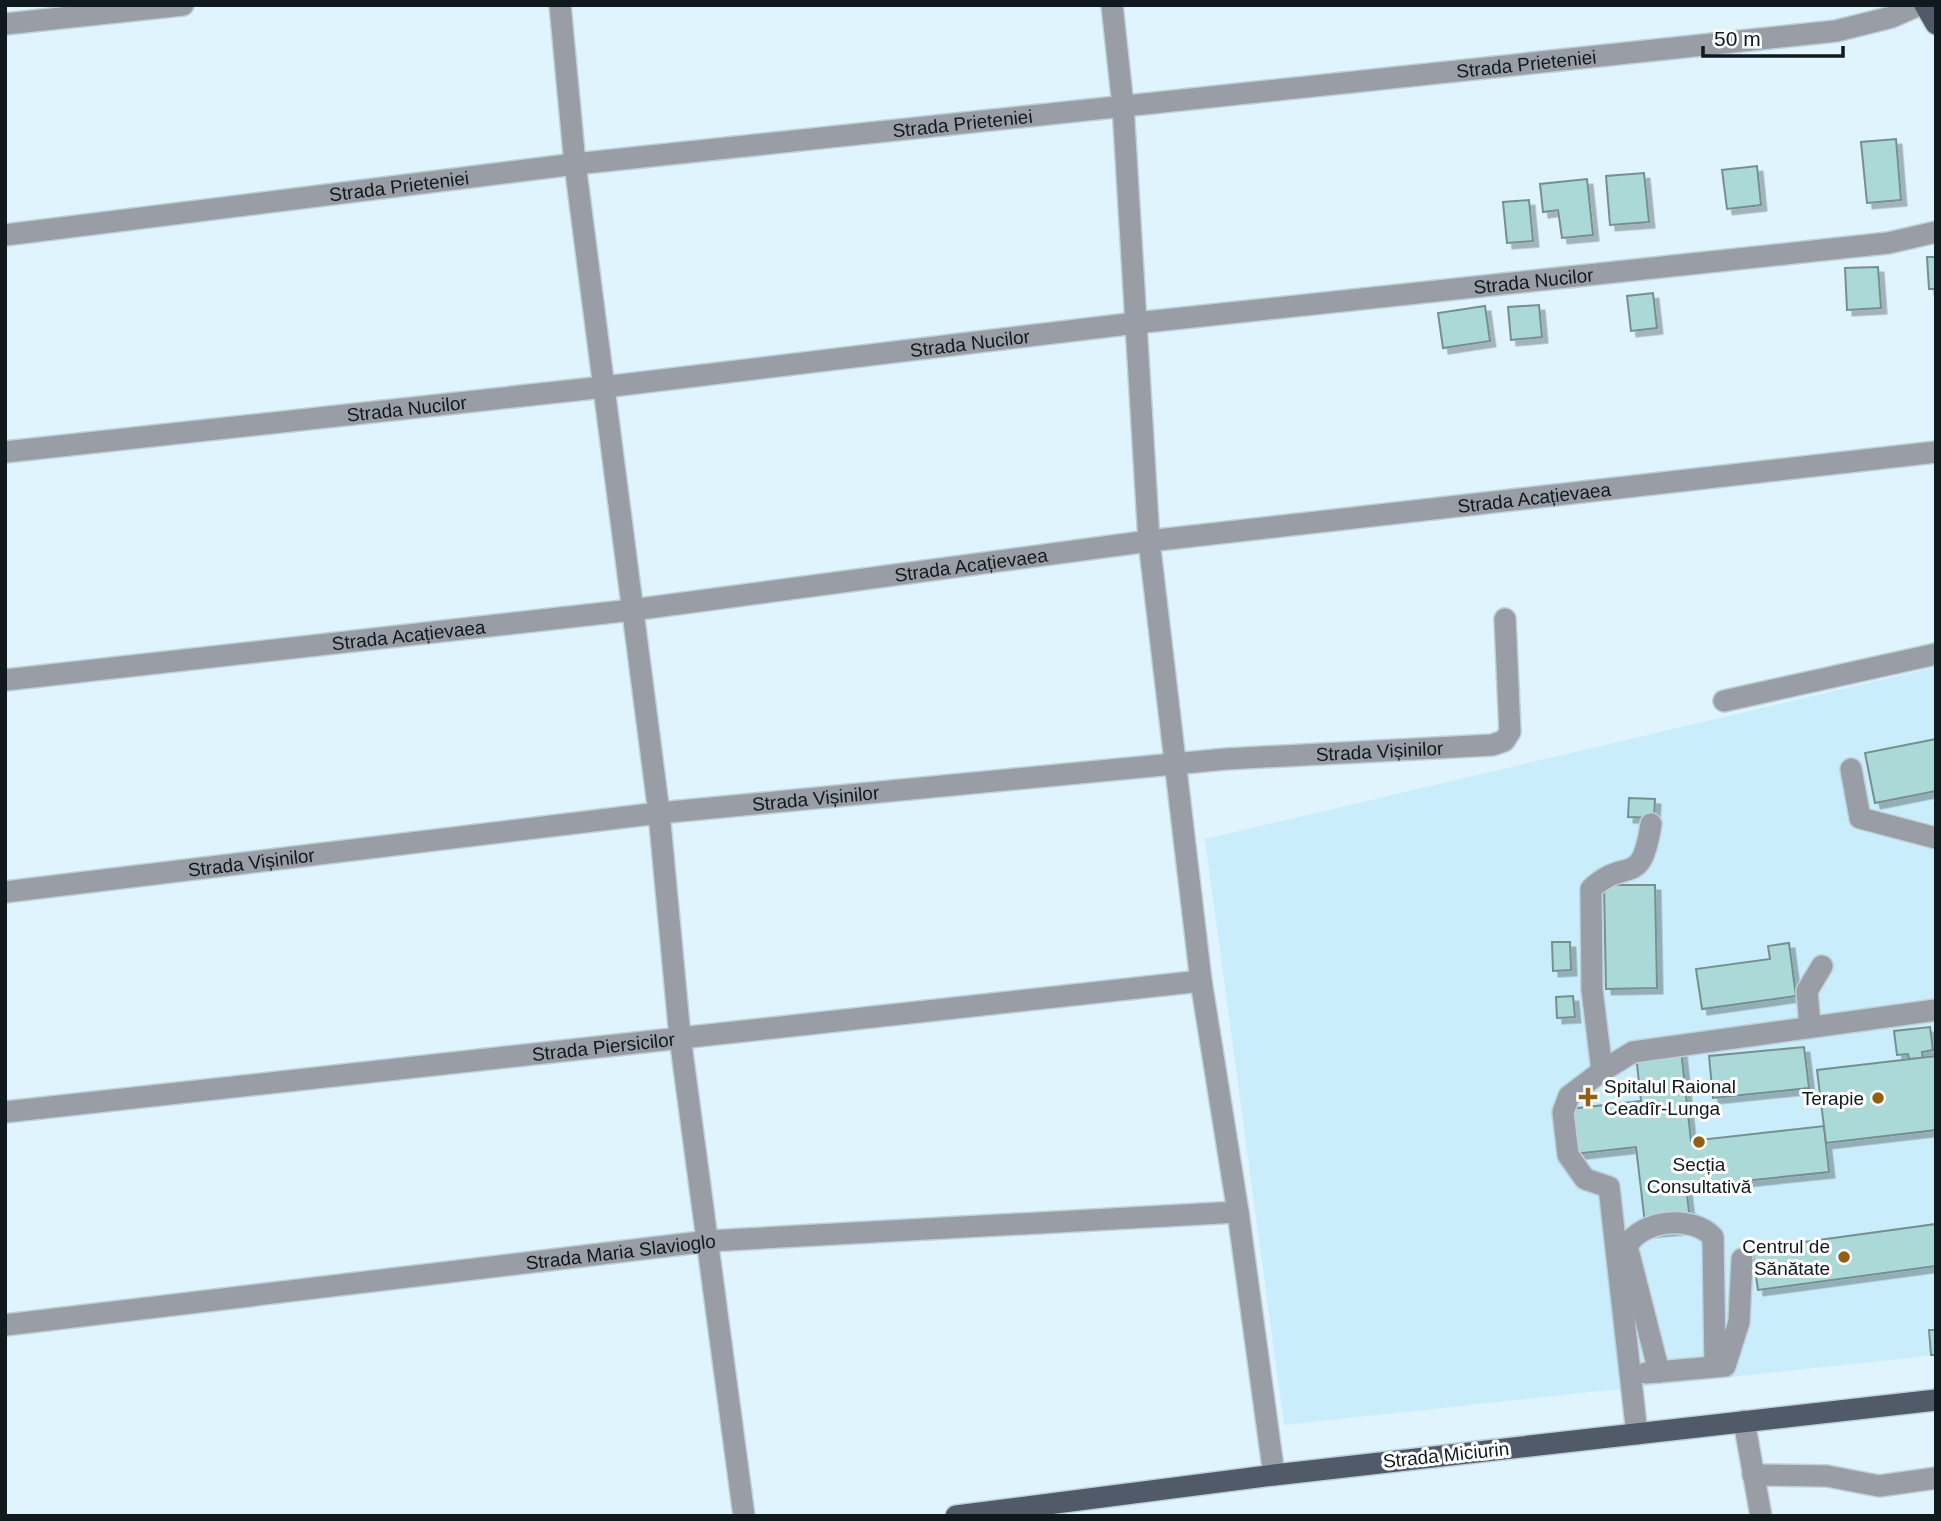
<svg xmlns="http://www.w3.org/2000/svg" width="1941" height="1521" font-family="Helvetica,sans-serif">
	<style>
		.built { fill: #caedfb }
		.building { fill: #aad9d8; stroke: #75908f; stroke-width: 2; filter: url(#shadow) }
		.lines { fill: none; stroke-linecap: round; stroke-linejoin: round }
		.minor-casing { stroke: #bed1d9; stroke-width: 24 }
		.major-casing { stroke: #bed1d9; stroke-width: 24 }
		.minor { stroke: #989da6; stroke-width: 21 }
		.major { stroke: #505a68; stroke-width: 21 }
		.poi-dot { fill: #936013; stroke: #fff; stroke-width: 2.5 }
		.labels { text-anchor: middle; dominant-baseline: central; stroke-width: 6; stroke-linejoin: round; paint-order: stroke }
		.street-label { font-size: 19px; fill: #10191d; stroke: #fff }
		.poi-label { font-size: 19px; fill: #10191d; stroke: #fff; text-anchor: end }
	</style>
	<defs>
		<filter id="shadow"><feDropShadow dx="5.5" dy="5.5" stdDeviation="0" flood-color="#0004"/></filter>
	</defs>
	<rect width="100%" height="100%" fill="#dff4fd"/>
	<path class="built" d="M1936,667V1355L1284,1425L1205,839Z"/>
	<g class="building">
		<path d="M1896,139L1901,200L1867,203L1861,142Z"/>
		<path d="M1757,166L1761,205L1727,209L1722,170Z"/>
		<path d="M1644,173L1649,222L1610,225L1606,176Z"/>
		<path d="M1587,179L1593,235L1562,238L1558,210L1543,212L1540,184Z"/>
		<path d="M1529,200L1533,241L1507,243L1503,202Z"/>
		<path d="M1927,257H1936V289H1929Z"/>
		<path d="M1878,267L1881,308L1847,310L1845,268Z"/>
		<path d="M1653,293L1657,328L1631,331L1627,296Z"/>
		<path d="M1539,305L1542,337L1511,340L1508,307Z"/>
		<path d="M1485,306L1490,341L1443,348L1438,313Z"/>
		<path d="M1936,739V791L1875,803L1865,753Z"/>
		<path d="M1629,798L1655,799L1654,818L1628,817Z"/>
		<path d="M1604,885H1655L1657,988L1606,989Z"/>
		<path d="M1552,942H1570L1571,970L1553,971Z"/>
		<path d="M1789,943L1796,996L1702,1009L1696,969L1770,959L1768,946Z"/>
		<path d="M1573,996L1575,1017L1557,1018L1556,997Z"/>
		<path d="M1930,1027L1933,1050L1922,1052L1923,1058L1909,1059L1908,1054L1897,1055L1894,1031Z"/>
		<path d="M1804,1047L1809,1088L1713,1098L1709,1056Z"/>
		<path d="M1681,1050L1691,1141L1824,1126L1829,1172L1686,1187L1691,1228L1646,1232L1636,1147L1574,1154L1569,1109L1641,1101L1636,1055Z"/>
		<path d="M1936,1056V1130L1826,1143L1817,1070Z"/>
		<path d="M1936,1224V1266L1758,1290L1752,1249Z"/>
		<path d="M1929,1330H1936V1355H1931Z"/>
	</g>
	<g class="lines">
		<g class="minor-casing">
			<g id="minor">
				<path d="M560,5L575,164L659,813L680,1037L744,1516"/>
				<path d="M1112,5L1123,106L1149,541L1201,981L1238,1212L1274,1475"/>
				<path d="M5,24L183,5"/>
				<path id="s1" d="M5,235L575,164L1836,31L1892,17L1919,5"/>
				<path id="s2" d="M5,452L604,387L1136,323L1888,243L1936,232"/>
				<path id="s3" d="M5,680L632,610L1149,541L1936,452"/>
				<path d="M1724,701L1936,654"/>
				<path d="M1851,769L1860,818L1936,838"/>
				<path id="s4" d="M5,892L659,813L1226,759L1492,745L1504,741L1510,732L1505,619"/>
				<path d="M1810,1026L1807,991L1822,966"/>
				<path d="M1602,1071L1633,1052L1936,1010"/>
				<path id="s5" d="M5,1112L1201,981"/>
				<path id="s6" d="M5,1325L709,1241L1238,1212"/>
				<path d="M1659,1372L1627,1246C1642,1219 1693,1215 1713,1237L1715,1366"/>
				<path d="M1646,1373L1725,1366L1739,1322L1742,1259"/>
				<path d="M1744,1421L1761,1516"/>
				<path d="M1637,1434L1609,1187L1585,1179L1568,1155L1563,1112L1569,1096L1602,1071L1592,990L1591,889C1626,855 1641,891 1651,824"/>
				<path d="M1753,1475L1827,1476L1879,1486L1936,1478"/>
			</g>
		</g>
		<g class="major-casing">
			<g id="major">
				<path d="M1925,5L1936,24"/>
				<path d="M956,1516L1274,1475L1936,1400"/>
			</g>
		</g>
		<use href="#minor" class="minor"/>
		<use href="#major" class="major"/>
	</g>
	<g class="poi-dot">
		<path d="M1584.5 1086.5h7v7h7v7h-7v7h-7v-7h-7v-7h7z"/>
		<circle cx="1878" cy="1098" r="7"/>
		<circle cx="1699" cy="1142" r="7"/>
		<circle cx="1844" cy="1257" r="7"/>
	</g>
	<g class="labels">
		<g class="street-label">
			<text stroke="none"><textPath href="#s1" startOffset="1531">Strada Prieteniei</textPath></text>
			<text stroke="none"><textPath href="#s1" startOffset="964">Strada Prieteniei</textPath></text>
			<text stroke="none"><textPath href="#s1" startOffset="397">Strada Prieteniei</textPath></text>
			<text stroke="none"><textPath href="#s2" startOffset="1538">Strada Nucilor</textPath></text>
			<text stroke="none"><textPath href="#s2" startOffset="971">Strada Nucilor</textPath></text>
			<text stroke="none"><textPath href="#s2" startOffset="404">Strada Nucilor</textPath></text>
			<text stroke="none"><textPath href="#s3" startOffset="1540">Strada Acațievaea</textPath></text>
			<text stroke="none"><textPath href="#s3" startOffset="973">Strada Acațievaea</textPath></text>
			<text stroke="none"><textPath href="#s3" startOffset="406">Strada Acațievaea</textPath></text>
			<text stroke="none"><textPath href="#s4" startOffset="1382">Strada Vișinilor</textPath></text>
			<text stroke="none"><textPath href="#s4" startOffset="816">Strada Vișinilor</textPath></text>
			<text stroke="none"><textPath href="#s4" startOffset="248">Strada Vișinilor</textPath></text>
			<text stroke="none"><textPath href="#s5" startOffset="602">Strada Piersicilor</textPath></text>
			<text stroke="none"><textPath href="#s6" startOffset="620">Strada Maria Slavioglo</textPath></text>
			<text transform="translate(1446 1455) rotate(-6)">Strada Miciurin</text>
		</g>
		<g class="poi-label">
			<text x="1604" y="1086" text-anchor="start">Spitalul Raional<tspan x="1604" dy="22">Ceadîr-Lunga</tspan></text>
			<text x="1864" y="1098">Terapie</text>
			<text x="1699" y="1164" text-anchor="middle">Secția<tspan x="1699" dy="22">Consultativă</tspan></text>
			<text x="1830" y="1246">Centrul de<tspan x="1830" dy="22">Sănătate</tspan></text>
		</g>
	</g>
	<rect width="1941" height="1521" fill="none" stroke="#10191d" stroke-width="14"/>
	<path d="M1703 46v10h140v-10" fill="none" stroke="#10191d" stroke-width="3.5"/>
	<text x="1714" y="46" font-size="21" fill="#10191d" stroke="#ffffff" stroke-width="5" paint-order="stroke">50 m</text>
</svg>
